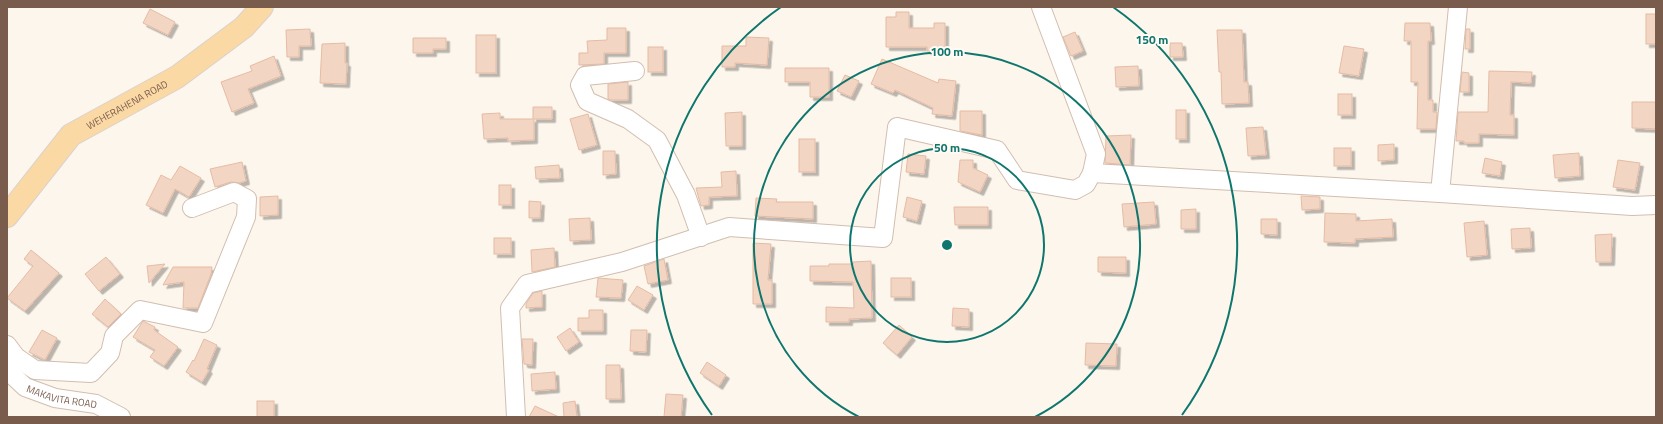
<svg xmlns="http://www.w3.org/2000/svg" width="1663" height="424" font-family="'Titillium Web',sans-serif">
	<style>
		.building { fill: #f3d5c3; stroke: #e6bba3; filter: url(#shadow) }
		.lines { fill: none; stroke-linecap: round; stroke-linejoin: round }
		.minor-casing { stroke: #d1beb0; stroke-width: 20 }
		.major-casing { stroke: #dad1cd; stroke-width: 24 }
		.minor { stroke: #fff; stroke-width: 18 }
		.major { stroke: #fbd9a5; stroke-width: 22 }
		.ring { fill: none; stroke: #0f766e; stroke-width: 2 }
		.labels { text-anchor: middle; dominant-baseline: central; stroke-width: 4; stroke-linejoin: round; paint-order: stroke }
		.street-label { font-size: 10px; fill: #7a5c4d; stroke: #fffaf3 }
		.centre { fill: #0f766e; stroke: #fffaf3; stroke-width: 2 }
		.ring-label { font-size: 12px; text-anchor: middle; font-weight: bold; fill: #0f766e; stroke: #fffaf3; stroke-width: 4; stroke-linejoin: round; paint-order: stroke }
	</style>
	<defs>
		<filter id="shadow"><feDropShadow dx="3.5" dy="3.5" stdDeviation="0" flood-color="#0004"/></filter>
	</defs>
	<rect width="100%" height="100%" fill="#fdf6ec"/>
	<g class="building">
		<path d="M150,9L175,22L168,35L143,23Z"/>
		<path d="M896,12H909V28H934V23H945V51H927V47H886V17H896Z"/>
		<rect x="1646" y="14" width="10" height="30"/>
		<path d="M1405,23H1430L1431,41H1428V100H1433V112H1437L1436,129H1417L1418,82H1411V41H1404Z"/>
		<path d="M607,28H626V53H604V64L579,65V53H588L587,41L607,40Z"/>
		<path d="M310,29L311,46H299V57H287L286,30Z"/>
		<path d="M1466,29H1470V49H1465Z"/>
		<path d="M1217,30H1242L1244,82H1248L1249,103L1222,104L1221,72H1219Z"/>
		<path d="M1075,32L1083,51L1071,56L1063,37Z"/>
		<rect x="476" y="35" width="20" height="38"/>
		<path d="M746,37L769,38L767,65L735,63V67H722V46H746Z"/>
		<path d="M413,38H446V49H433V53H413Z"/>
		<path d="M345,43V63H347L346,84L320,83L322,44Z"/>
		<path d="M1170,43H1182L1183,57H1170Z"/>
		<path d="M1344,46L1364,49L1359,76L1339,73Z"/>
		<rect x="648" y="47" width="15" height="25"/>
		<path d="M274,56L281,76L248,89L254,103L232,112L221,82L252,71L250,66Z"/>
		<path d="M882,59L938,83L939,79L956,81L952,116L932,114L933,108L895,90L893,93L871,84Z"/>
		<path d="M1138,66L1139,86L1116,87L1115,67Z"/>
		<path d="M785,68H829V97H810V82H785Z"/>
		<path d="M1489,71L1532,72L1531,83L1511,82L1510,115H1514V135L1479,134V143H1464V141H1456L1458,112H1488Z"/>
		<path d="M1462,72L1469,73V92H1460Z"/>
		<path d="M845,75L859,81L851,97L837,91Z"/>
		<path d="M628,82V100H611L608,99V84Z"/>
		<rect x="1338" y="94" width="14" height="21"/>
		<path d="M1632,102H1656V129L1632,128Z"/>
		<path d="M533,107H552V119H534V140L508,141V138L484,139L482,114L500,113V119H533Z"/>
		<rect x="1176" y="110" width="10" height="29"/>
		<path d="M960,111H982V135L960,131Z"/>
		<path d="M742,112V146H726L725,113Z"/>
		<path d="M588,114L597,145L579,150L570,119Z"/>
		<path d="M1263,127L1266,155L1248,156L1246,128Z"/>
		<path d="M1131,135L1130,165L1105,163L1106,136Z"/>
		<rect x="799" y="139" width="16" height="33"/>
		<path d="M1394,144V160L1378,161V145Z"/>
		<rect x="1334" y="148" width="17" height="18"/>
		<path d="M603,151H615L616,174L603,175Z"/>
		<path d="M1579,153L1580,176L1555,178L1553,155Z"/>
		<path d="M908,154L926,156L924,174L906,172Z"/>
		<path d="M1485,158L1502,162L1500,176L1482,173Z"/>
		<path d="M960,160H973V168L988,175L980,192L958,182Z"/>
		<path d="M1618,160L1640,163L1635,190L1613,187Z"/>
		<path d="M242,162L246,181L239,183L231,182L215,187L210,169Z"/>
		<path d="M559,165L560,178L536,179L535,167Z"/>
		<path d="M180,166L201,178L189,197L175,189L163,213L146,205L161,175L171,180Z"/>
		<path d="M736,171L737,196L709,197V205L701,206L696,188L722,187L721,172Z"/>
		<rect x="499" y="185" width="12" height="20"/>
		<path d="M278,196V215L260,216V197Z"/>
		<path d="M1301,196L1320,197V209L1302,210Z"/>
		<path d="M907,197L922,201L917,221L903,217Z"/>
		<path d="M756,198L777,199L776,202H813V219L755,216Z"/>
		<path d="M529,201L541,202L540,218H529Z"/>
		<path d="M1154,202L1156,224L1124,227L1122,204Z"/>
		<path d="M954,207H988V225H955Z"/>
		<path d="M1196,209V229H1181V210Z"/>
		<path d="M1325,213L1356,214V221L1392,219L1393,237L1355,239V243L1324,242Z"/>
		<path d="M590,218L591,240L570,241L569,219Z"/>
		<path d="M1261,219H1277V235L1261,234Z"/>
		<path d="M1484,221L1487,255L1467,257L1464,223Z"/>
		<path d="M1530,228L1531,248L1512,249L1511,229Z"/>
		<path d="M1612,234L1611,262H1596L1595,235Z"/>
		<rect x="494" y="238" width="17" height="16"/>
		<path d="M753,243L771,244L768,280H772V304H753Z"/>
		<path d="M554,248L555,267L532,272L531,250Z"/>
		<path d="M31,250L59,273L25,311L7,298L33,266L24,259Z"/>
		<path d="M106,257L120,274L99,291L85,274Z"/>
		<path d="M1098,257H1126V273L1098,272Z"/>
		<path d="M664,259L668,280L648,284L644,266Z"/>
		<path d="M871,261L872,318L849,319V322H826V307L854,308L853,282L810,281V266H829V264H853V262Z"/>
		<path d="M165,264L149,283L147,266Z"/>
		<path d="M173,267H212L211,274L198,308H183L184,282L163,285Z"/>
		<path d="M598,278L623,280L621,298L596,297Z"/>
		<rect x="891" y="278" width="20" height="19"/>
		<path d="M637,286L653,295L644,310L628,300Z"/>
		<path d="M542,291V307L526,308V304L533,293Z"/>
		<path d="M105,299L121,314L108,327L92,314Z"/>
		<path d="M953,308L969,309V327L952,326Z"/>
		<path d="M589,310H603V331H578V318H589Z"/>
		<path d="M143,321L155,327L154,330L178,347L164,366L150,357L155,350L133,337Z"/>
		<path d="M899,325L912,337L897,355L883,343Z"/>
		<path d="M570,328L579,342L566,351L557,337Z"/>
		<path d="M42,330L57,338L45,360L29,352Z"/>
		<path d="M631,330H647L646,352L630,351Z"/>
		<path d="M204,339L217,345L207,369L209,370L202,382L186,372L193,360L194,361Z"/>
		<path d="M522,339H533L532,365L524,364Z"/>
		<path d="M1086,343L1117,344L1116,366L1085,365Z"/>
		<path d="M707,362L726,375L719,386L700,373Z"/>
		<path d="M606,365H620L621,399H606Z"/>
		<path d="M555,372L556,389L532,391L531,374Z"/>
		<path d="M666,394L683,395L681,417H664Z"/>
		<rect x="257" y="401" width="17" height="16"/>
		<path d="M575,401L577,417H564L563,403Z"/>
		<path d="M535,406L559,417H529Z"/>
	</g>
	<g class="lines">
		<g class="minor-casing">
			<g id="minor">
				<path d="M635,71L585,76L580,85L587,101L628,119L657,140L686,195L701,237"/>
				<path d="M1092,173L1440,193L1632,206L1656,205"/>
				<path d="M1440,193L1458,7"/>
				<path d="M7,345L16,357L35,370L91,373L110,353L114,336L140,310L203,323L246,217L247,199L234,192L192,208"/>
				<path id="s1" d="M7,370L25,387L55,398L96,404L121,417"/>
				<path d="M516,417L510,308L527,284L622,262L729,227L883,238L897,127L997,150L1017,180L1075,190L1086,184L1092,173L1096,154L1041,7"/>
			</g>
		</g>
		<g class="major-casing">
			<g id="major">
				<path id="s2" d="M7,216L71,135L177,77L244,27L262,7"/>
			</g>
		</g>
		<use href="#minor" class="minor"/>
		<use href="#major" class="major"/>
	</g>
	<g class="ring">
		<circle cx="947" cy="245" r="97"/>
		<path d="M859 417A193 193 0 1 1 1035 417"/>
		<path d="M712 415A290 290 0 0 1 781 7M1113 7A290 290 0 0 1 1182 415"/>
	</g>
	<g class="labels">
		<g class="street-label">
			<text stroke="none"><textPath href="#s2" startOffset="167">WEHERAHENA ROAD</textPath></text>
			<text stroke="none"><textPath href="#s1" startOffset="63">MAKAVITA ROAD</textPath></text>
		</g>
	</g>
	<circle cx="947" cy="245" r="6" class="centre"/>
	<g class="ring-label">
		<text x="1152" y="44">150 m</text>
		<text x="947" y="56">100 m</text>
		<text x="947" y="152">50 m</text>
	</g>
	<rect width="1663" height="424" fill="none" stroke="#7a5c4d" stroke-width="16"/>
</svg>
